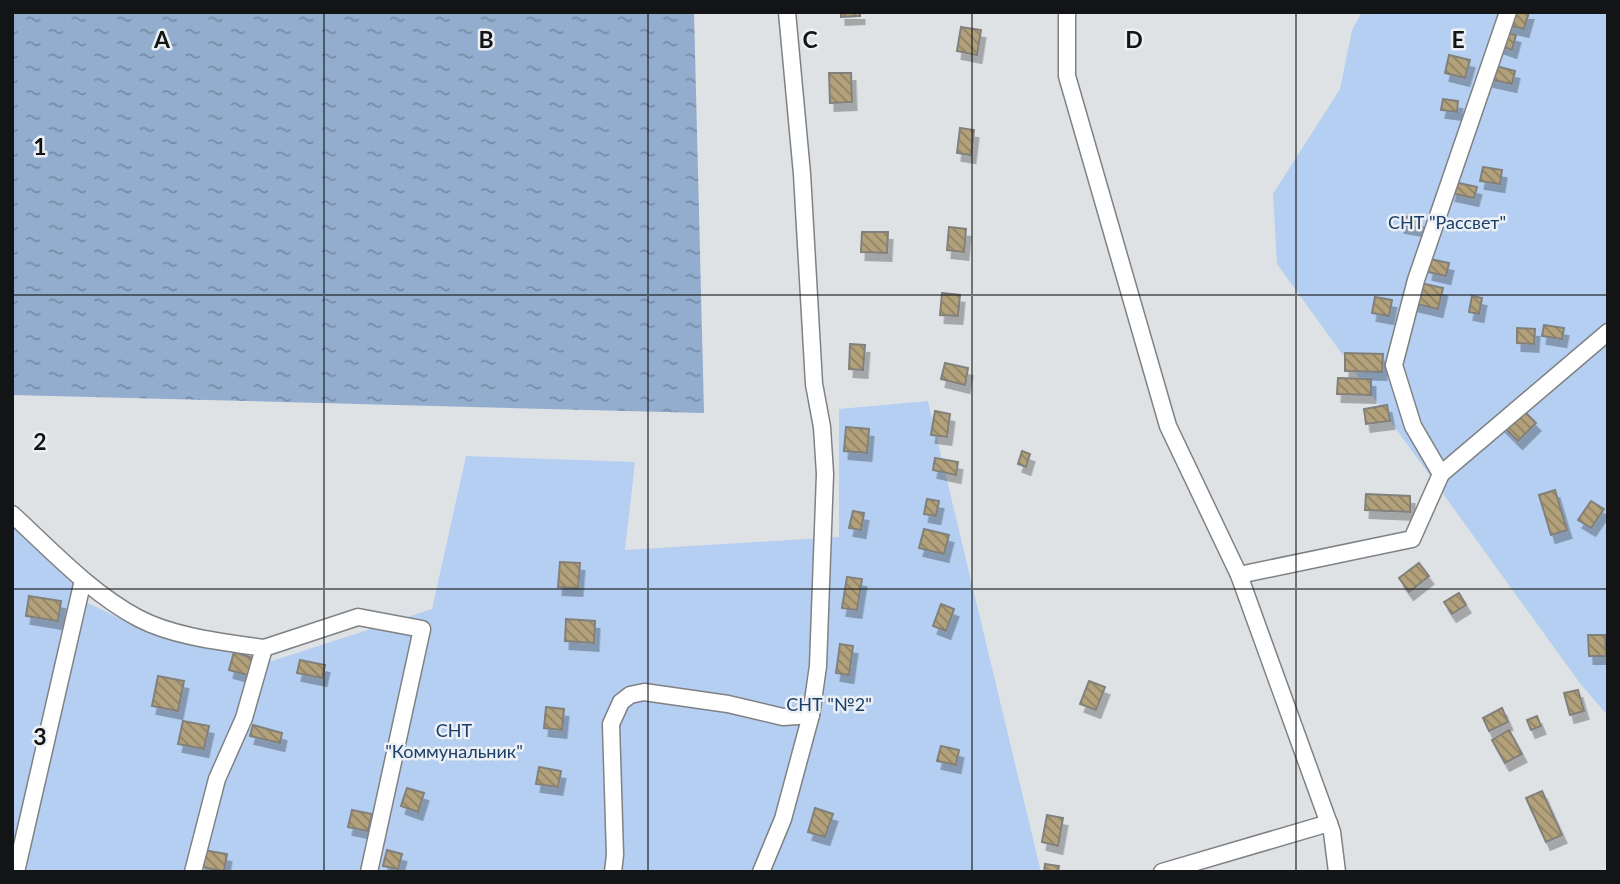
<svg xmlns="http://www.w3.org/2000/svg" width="1620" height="884" font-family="Lato,sans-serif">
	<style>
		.garden { fill: #b4cff1 }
		.water { fill: url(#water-ripples) }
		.building { fill: url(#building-back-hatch); stroke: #81807c; stroke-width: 2; filter: url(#shadow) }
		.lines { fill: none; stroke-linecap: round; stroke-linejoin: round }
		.service-casing { stroke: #7f8184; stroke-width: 19 }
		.service { stroke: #fff; stroke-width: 16 }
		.grid { fill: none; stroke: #131415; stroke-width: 2; stroke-opacity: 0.55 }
		.labels { text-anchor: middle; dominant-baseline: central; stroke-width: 5; stroke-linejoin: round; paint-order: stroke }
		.park-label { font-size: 18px; fill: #1a3f6b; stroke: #eceff3 }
		.grid-label { font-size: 23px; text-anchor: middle; font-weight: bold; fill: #131415; stroke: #eceff3; stroke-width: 5; stroke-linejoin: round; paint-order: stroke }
	</style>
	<defs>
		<pattern id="water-ripples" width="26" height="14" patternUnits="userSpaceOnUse" patternTransform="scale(1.75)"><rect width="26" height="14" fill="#92adce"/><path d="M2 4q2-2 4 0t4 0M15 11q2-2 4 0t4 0" fill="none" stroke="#768ca6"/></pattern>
		<pattern id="building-back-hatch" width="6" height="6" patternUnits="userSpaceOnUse" patternTransform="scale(1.75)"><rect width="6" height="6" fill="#b2a17a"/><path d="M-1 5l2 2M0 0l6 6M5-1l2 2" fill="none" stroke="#908263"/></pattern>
		<filter id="shadow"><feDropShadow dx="4.5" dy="8" stdDeviation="0" flood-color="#0004"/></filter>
	</defs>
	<rect width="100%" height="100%" fill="#dfe2e5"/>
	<g class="garden">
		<path d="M1362,12H1608V716L1579,682L1277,264L1273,194L1340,89L1352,30Z"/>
		<path d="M928,401L1041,872H12V524L74,582L71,595L145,630L272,661L432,609L466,456L635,462L625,550L839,537V409Z"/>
	</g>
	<path class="water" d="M12,12H694L704,413L12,395Z"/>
	<g class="building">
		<path d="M841,12H860V16L841,17Z"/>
		<path d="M1503,12H1529L1524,29L1500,23Z"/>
		<path d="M961,27L981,30L977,55L957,51Z"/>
		<path d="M1502,31L1516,35L1512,50L1498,45Z"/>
		<path d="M1449,55L1470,60L1465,78L1445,73Z"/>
		<path d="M1492,65L1515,71L1512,84L1489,79Z"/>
		<path d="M829,73H851L852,102L830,103Z"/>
		<path d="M1443,99L1458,101L1457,112L1441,110Z"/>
		<path d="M960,128L974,130L971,155L957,153Z"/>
		<path d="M1483,167L1502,170L1500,184L1480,181Z"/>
		<path d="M1454,182L1477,187L1474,198L1451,193Z"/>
		<path d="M1402,216L1419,219L1418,228L1400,225Z"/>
		<path d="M949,227L966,229L964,252L947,250Z"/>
		<path d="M862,232H888L887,253L861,252Z"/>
		<path d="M1430,259L1449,263L1446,276L1428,272Z"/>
		<path d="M1416,282L1443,288L1438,309L1412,303Z"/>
		<path d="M942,293L960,295L958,316L940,315Z"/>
		<path d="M1472,296L1482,298L1479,314L1469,312Z"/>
		<path d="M1375,297L1392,300L1389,316L1372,313Z"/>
		<path d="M1544,325L1564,328L1562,339L1542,336Z"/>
		<path d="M1517,328L1535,329L1534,344L1517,343Z"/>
		<path d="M850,344L865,345L863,370L849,369Z"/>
		<path d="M1345,353L1383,354L1382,372L1345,371Z"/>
		<path d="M945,363L968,368L965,385L941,379Z"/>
		<path d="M1338,378L1371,379V395L1337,394Z"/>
		<path d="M1387,405L1390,421L1366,424L1364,409Z"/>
		<path d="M1519,406L1536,423L1518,441L1501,424Z"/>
		<path d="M935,411L950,414L947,437L931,435Z"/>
		<path d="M846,427L869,429L867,453L844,451Z"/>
		<path d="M1022,451L1030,454L1026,467L1018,464Z"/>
		<path d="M935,458L958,462L956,475L933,470Z"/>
		<path d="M1555,490L1567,530L1551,535L1539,495Z"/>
		<path d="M1366,494L1410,496V512L1365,510Z"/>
		<path d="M927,499L939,501L936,516L924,514Z"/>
		<path d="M1591,501L1604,509L1591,528L1578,520Z"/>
		<path d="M853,511L864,513L861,530L849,528Z"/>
		<path d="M924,529L949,535L944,554L919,548Z"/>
		<path d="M560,562L580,563L578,588L558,587Z"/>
		<path d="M1419,563L1429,576L1409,592L1399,578Z"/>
		<path d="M847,577L862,579L857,610L842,608Z"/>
		<path d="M1459,593L1466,605L1452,614L1444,602Z"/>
		<path d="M29,596L61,601L58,621L26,616Z"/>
		<path d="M941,604L954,609L946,631L933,626Z"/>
		<path d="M566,619L595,621L594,643L565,641Z"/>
		<path d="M1588,635H1605L1606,656H1589Z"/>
		<path d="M840,644L853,646L849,675L836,673Z"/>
		<path d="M234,652L256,659L251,676L229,670Z"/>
		<path d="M300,660L325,665L322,678L297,673Z"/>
		<path d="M158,676L184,681L178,711L152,706Z"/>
		<path d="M1089,681L1105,687L1096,710L1080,704Z"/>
		<path d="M1578,690L1584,711L1570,715L1564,693Z"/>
		<path d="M546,707L564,709L562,730L544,728Z"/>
		<path d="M1502,708L1508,722L1489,731L1483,718Z"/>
		<path d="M1537,716L1541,726L1531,730L1527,720Z"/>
		<path d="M183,721L209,726L204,749L178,744Z"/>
		<path d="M253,725L282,733L280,743L250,736Z"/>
		<path d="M1509,730L1522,754L1505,763L1492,740Z"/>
		<path d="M941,746L959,750L956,765L937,761Z"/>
		<path d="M539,767L561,771L558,787L536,784Z"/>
		<path d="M407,788L424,793L418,812L401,806Z"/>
		<path d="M1542,791L1562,835L1546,842L1526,798Z"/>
		<path d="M815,808L833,814L825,837L808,832Z"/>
		<path d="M352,810L372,814L368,831L348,827Z"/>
		<path d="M1047,815L1063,818L1058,846L1042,842Z"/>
		<path d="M203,850L227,854L224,871L201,867Z"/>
		<path d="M387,850L402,854L398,869L383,866Z"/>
		<path d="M1045,864L1059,866L1058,872H1044Z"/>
	</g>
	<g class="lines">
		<g class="service-casing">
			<g id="service">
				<path d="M1067,12V76L1168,426L1239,575L1332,832L1337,872"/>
				<path d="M1441,474L1413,426L1394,365L1416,280L1508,12"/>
				<path d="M12,514C51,550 91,593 138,618C174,637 223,642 264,648L244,718L217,779L193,872"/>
				<path d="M1239,575L1412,539L1441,474L1608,332"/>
				<path d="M264,648L358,617L422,629L369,872"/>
				<path d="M16,872L83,580"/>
				<path d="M613,872L615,855L611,724L621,702L630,695L644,692L728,704L783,717L811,715"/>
				<path d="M761,872L783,819L811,715L818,666L825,474L822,427L814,384L802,174L787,12"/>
				<path d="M1162,872L1329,823"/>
			</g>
		</g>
		<use href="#service" class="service"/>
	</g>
	<path class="grid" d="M324,12V872M648,12V872M972,12V872M1296,12V872M12,295H1608M12,589H1608"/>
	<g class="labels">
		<g class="park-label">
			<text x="1447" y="222">СНТ "Рассвет"</text>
			<text x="829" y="704">СНТ "№2"</text>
			<text x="454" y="730">СНТ<tspan x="454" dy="21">"Коммунальник"</tspan></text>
		</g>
	</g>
	<g class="grid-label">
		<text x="162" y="48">A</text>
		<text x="486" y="48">B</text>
		<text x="810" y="48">C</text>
		<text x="1134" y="48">D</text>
		<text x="1458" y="48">E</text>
		<text x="40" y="155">1</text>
		<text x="40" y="450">2</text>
		<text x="40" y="745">3</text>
	</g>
	<rect width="1620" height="884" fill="none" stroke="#131415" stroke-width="28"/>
</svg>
